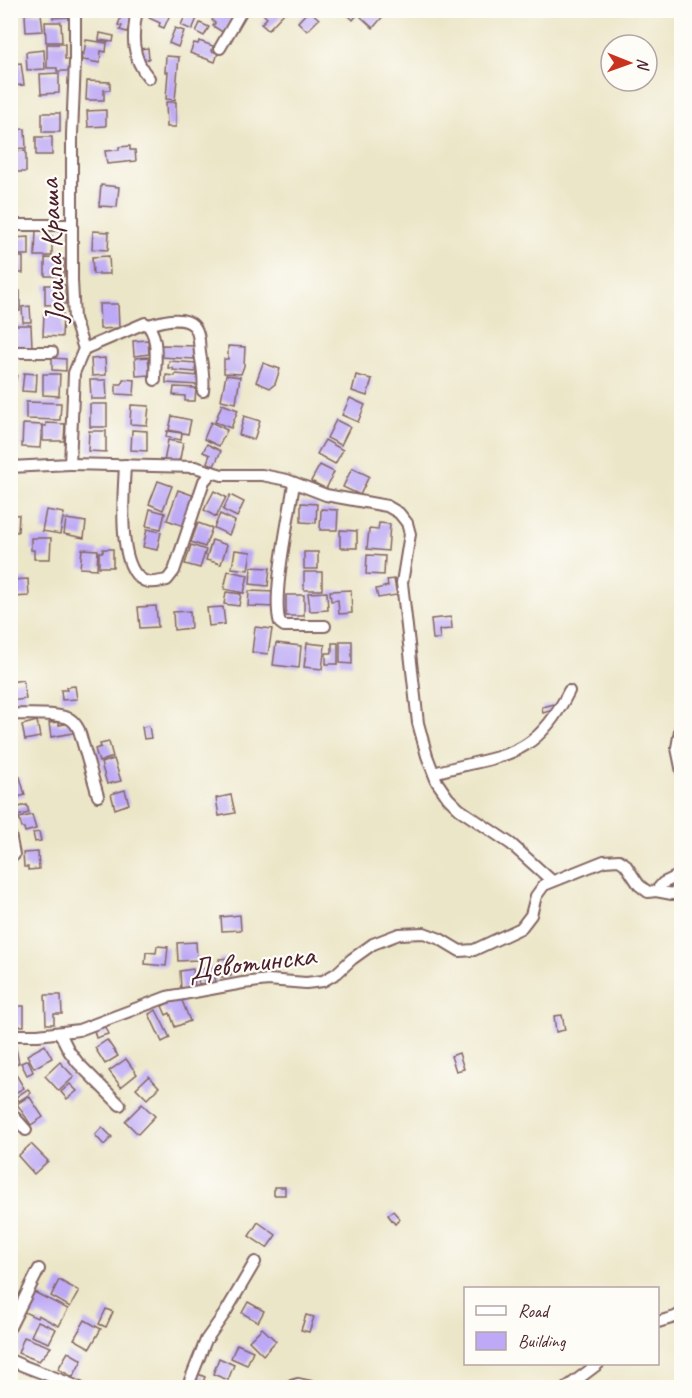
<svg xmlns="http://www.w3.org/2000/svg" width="692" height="1398" font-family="Caveat,sans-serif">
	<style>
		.building { fill: #bda9f5 }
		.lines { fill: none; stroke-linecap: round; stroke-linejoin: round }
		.minor-casing { stroke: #836562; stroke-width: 14 }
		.minor { stroke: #fff; stroke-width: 10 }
		.labels { text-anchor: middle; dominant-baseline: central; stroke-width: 4.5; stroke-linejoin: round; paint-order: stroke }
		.street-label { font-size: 30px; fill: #4a1f2b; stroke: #fdfcf7 }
	</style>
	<rect width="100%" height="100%" fill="#fdfcf7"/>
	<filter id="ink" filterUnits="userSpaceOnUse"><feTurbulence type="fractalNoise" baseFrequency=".0167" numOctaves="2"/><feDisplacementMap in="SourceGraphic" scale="12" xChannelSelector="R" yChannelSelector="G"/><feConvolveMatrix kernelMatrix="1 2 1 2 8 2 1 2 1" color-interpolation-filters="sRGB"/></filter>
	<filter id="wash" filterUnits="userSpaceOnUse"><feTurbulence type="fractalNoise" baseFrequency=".008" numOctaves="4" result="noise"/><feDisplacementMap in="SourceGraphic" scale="24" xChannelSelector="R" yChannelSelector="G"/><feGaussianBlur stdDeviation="1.35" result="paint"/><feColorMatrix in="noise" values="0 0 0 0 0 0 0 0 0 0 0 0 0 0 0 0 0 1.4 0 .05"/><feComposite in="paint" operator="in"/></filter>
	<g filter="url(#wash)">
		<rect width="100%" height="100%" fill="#ece6c8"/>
		<g id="blocks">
			<g class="building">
				<path d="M52,10H70V17L53,18Z"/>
				<path d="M155,10H172L164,28L159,26L160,23L149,18L152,12L154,13Z"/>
				<path d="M221,10L234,16L224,33L213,26L215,23L212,20L216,13L218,14Z"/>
				<path d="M262,10H283L285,12L268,30L261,24L267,18L261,12Z"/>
				<path d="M309,10L319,19L307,31L298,22Z"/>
				<path d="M343,10H361L353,20Z"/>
				<path d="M367,10H381L385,14L373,28L361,17Z"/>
				<path d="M41,13L43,31L26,32L25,14Z"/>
				<path d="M191,13L198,16L192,30L181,25L186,14L190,16Z"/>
				<path d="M122,14L132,17L127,32L120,30L122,26L118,25Z"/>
				<path d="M45,22H61L62,42H46Z"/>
				<path d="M200,23L209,27L204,36L196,32Z"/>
				<path d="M175,28L184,31L178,47L169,43Z"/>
				<path d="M100,33L114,36L113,42L99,40Z"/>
				<path d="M86,40L107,43L106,52L101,51L100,63L83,60Z"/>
				<path d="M199,41L213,46L212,51L218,53L215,62L190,53L194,43L198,44Z"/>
				<path d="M47,44H65V59H71L72,71H57V68H47Z"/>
				<path d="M148,48L149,59L140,60V49Z"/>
				<path d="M44,50L45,69L27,70L26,52Z"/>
				<path d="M166,56L179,57L175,100L166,99L168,72H165Z"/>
				<path d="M21,63L24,85L10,86V64Z"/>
				<path d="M59,73V93L41,94L40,74Z"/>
				<path d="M87,81L110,82V90H104V100H86Z"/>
				<path d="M166,102H176V127H167Z"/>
				<path d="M106,110V126L88,127L87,111Z"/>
				<rect x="42" y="113" width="18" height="19"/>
				<path d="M25,129L26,148L10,149V130Z"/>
				<rect x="36" y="137" width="16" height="18"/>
				<path d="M130,146V150H135L136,161L107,164L105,151L119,150V147Z"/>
				<path d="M26,151V172H10V152Z"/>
				<path d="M101,185L119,187L117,207L99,206Z"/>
				<path d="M36,230H45V235L52,236V256H35Z"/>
				<path d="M93,231L109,232L108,250L92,249Z"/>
				<path d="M29,237V255H13L12,238Z"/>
				<path d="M109,256L110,274H93L92,257Z"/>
				<rect x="10" y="257" width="13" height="16"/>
				<path d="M45,258L64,259V276H45Z"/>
				<path d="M45,285H65L66,304L45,305Z"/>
				<rect x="10" y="291" width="10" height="20"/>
				<path d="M99,304H118L119,328L100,329Z"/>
				<path d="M30,306L31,322H23L22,307Z"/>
				<path d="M44,313L63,314L62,337L43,336Z"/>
				<path d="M15,325H31L32,347L16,348Z"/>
				<path d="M148,340L149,354L134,356L133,341Z"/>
				<path d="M161,345L195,346L194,359L160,357Z"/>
				<path d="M228,346L245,347L244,366L241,374L224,373V359H228Z"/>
				<path d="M148,357L150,375L136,376L135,358Z"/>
				<path d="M52,358L66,359V371L52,370Z"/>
				<path d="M105,358L106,375L92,376L91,359Z"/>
				<path d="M169,361L196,363L195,372L173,370V368H168Z"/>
				<path d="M263,363L280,369L275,384L270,388L256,382Z"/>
				<path d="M24,373L37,374L36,392L22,391Z"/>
				<path d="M10,374L17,375L13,392L10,391Z"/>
				<path d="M43,374H60L59,396L43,395Z"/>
				<path d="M175,374L199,376L198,385L166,383V375L175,376Z"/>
				<path d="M226,375L240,377L236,403L221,400Z"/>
				<path d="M356,375L372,379L367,396L352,391Z"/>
				<path d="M123,379L135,380L134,395L116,394V384H122Z"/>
				<path d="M90,380H106L107,399H91Z"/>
				<path d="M174,387L196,388L195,401H185V396L173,395Z"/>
				<path d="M350,398L365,405L358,422L342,415Z"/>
				<path d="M26,402L61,403L60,420L26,419Z"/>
				<rect x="90" y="404" width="17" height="23"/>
				<path d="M222,404L238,410L231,428L215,422Z"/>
				<path d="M131,405L149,406L147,425L130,424Z"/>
				<path d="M172,416L191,420L188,434L169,430Z"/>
				<path d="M244,416L260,421L254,440L239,435Z"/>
				<path d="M336,420L350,427L341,445L327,438Z"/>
				<path d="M211,422L227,430L219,446L204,439Z"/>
				<path d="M46,423L65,424L64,441H43V426H46Z"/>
				<path d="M23,424L42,425L40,448L22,447Z"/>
				<path d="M132,430L147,431V451L131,450Z"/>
				<path d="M89,431H106V452L88,451Z"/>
				<path d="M167,431L182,433L181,440L166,437Z"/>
				<path d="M168,440L183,443L180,459L177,461L164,462Z"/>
				<path d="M325,440L343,450L335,464L317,454Z"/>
				<path d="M207,444L221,451L214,466L207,462L210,455L203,452Z"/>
				<path d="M320,465L334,472L326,489L311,481Z"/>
				<path d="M352,468L369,476L360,495L343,487Z"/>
				<path d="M158,481L172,486L163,510L149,504Z"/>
				<path d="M178,490L195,496L184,526L167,520Z"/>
				<path d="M214,491L226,497L216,517L204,510Z"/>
				<path d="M230,495L244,502L237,517L223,510Z"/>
				<path d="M301,503L317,504L316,523L301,522Z"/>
				<path d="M150,509L165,513L161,529L146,526Z"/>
				<path d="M321,509L338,510L337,530H320Z"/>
				<path d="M46,510L64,513L60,534L42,531Z"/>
				<path d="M10,514L19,515L18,532L10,531Z"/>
				<path d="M220,514L235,521L229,535L214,528Z"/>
				<path d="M66,519L86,522L84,538L64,534Z"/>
				<path d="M198,523L212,528L205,547L191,542Z"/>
				<path d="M379,523L390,524L388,551L367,549L369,529L378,530Z"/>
				<path d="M147,529L161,532L157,550L143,547Z"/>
				<path d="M340,530L357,531V548H340Z"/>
				<path d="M31,538H51L50,559H34V550H31Z"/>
				<path d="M212,540L227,545L221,564L206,560Z"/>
				<path d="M191,545L206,550L200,568L185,564Z"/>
				<path d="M82,549L98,550L97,569L80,568Z"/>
				<path d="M103,549H113V567H99V552H103Z"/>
				<path d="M235,550L251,552L248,570L232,568Z"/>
				<rect x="304" y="552" width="14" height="17"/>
				<path d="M367,555L385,556L384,575L366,574Z"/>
				<path d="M251,567L270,568L268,586L250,584Z"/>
				<path d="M228,571L248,575L244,593L224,589Z"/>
				<rect x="304" y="572" width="18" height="18"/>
				<path d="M28,579L29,596L12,597L11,580Z"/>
				<path d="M394,579L397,595L378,598L376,589L388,586L387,580Z"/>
				<path d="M351,590L352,613L339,614L338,600L331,601L330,591Z"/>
				<path d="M249,591L276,592L275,607L248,606Z"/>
				<path d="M226,592L241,594L239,606L224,604Z"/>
				<path d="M327,592L328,610L310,611L308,593Z"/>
				<rect x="286" y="595" width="18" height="21"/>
				<path d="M156,606L158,627L140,628L138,607Z"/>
				<path d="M223,607L225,624L209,626L207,608Z"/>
				<path d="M190,611L191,628L174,630L173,612Z"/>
				<path d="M451,617L452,629L439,630L440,639H433L431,619Z"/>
				<path d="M255,627L272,629L268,654L252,652Z"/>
				<path d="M340,641H352V664L340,663Z"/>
				<path d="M276,643L301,646L299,668L273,665Z"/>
				<path d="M307,643L325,645L322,669L304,667Z"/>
				<path d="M332,643H338V664H326V653H332Z"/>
				<path d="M23,680L26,699L10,701V682Z"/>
				<path d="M75,686L77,699L62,700L61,690H67L66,687Z"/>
				<path d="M555,704L556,709L543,713L542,707Z"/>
				<path d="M37,721L40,737L25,740L22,725Z"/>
				<path d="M59,722V725L71,723L73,733L51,737L49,723Z"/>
				<path d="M149,726L151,738L144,739L142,727Z"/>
				<path d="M109,742L113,757L99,762L95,749L101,747L100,744Z"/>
				<path d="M114,759L121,781L107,784L101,763Z"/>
				<path d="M20,777L25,795L11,799L10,780Z"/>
				<path d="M125,790L129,804L115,809L111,794Z"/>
				<path d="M231,795L235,813L219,816L216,798Z"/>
				<path d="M27,805L29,813L13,817L11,809Z"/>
				<path d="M32,815L36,829L25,832L24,828H22L19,818Z"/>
				<path d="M39,832L41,841L35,842L33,833Z"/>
				<path d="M38,852L39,869L28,870V867H24L23,853Z"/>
				<path d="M240,915L241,930L222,931L221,917Z"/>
				<path d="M196,942L197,960L178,961L177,943Z"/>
				<path d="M157,946L168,947L166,966L145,964L146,952L156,953Z"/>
				<path d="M229,958L231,976L221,977L219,959Z"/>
				<path d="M213,967L216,982L199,984L196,970Z"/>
				<path d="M193,969L195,989L181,990L180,971Z"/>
				<path d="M45,995H61L62,1014H54V1024H46Z"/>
				<path d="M181,998L190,1021L175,1027L170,1013L166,1015L162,1006Z"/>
				<rect x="10" y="1006" width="14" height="20"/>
				<path d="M156,1010L170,1038L162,1042L149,1014Z"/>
				<path d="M562,1015L565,1030L556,1032L554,1016Z"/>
				<path d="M105,1027L108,1034L96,1038L94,1030Z"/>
				<path d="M107,1040L118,1056L105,1064L95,1048Z"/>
				<path d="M15,1044L19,1063L10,1065V1045Z"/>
				<path d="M45,1045L52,1058L34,1068L27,1055Z"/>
				<path d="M459,1053L464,1069L456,1071L451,1056Z"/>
				<path d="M126,1059L137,1074L121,1087L109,1071Z"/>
				<path d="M28,1060L33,1072L27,1075L21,1063Z"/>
				<path d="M60,1062L74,1077L59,1091L45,1076Z"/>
				<path d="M15,1073L24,1088L13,1094L10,1090V1076Z"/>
				<path d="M149,1076L159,1087L147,1099L136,1088Z"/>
				<path d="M70,1084L77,1091L67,1099L61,1092Z"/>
				<path d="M28,1089L31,1093L19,1101L16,1097Z"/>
				<path d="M29,1096L43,1117L31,1125L17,1104Z"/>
				<path d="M142,1104L155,1116L138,1134L125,1121Z"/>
				<path d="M102,1127L112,1137L104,1145L95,1135Z"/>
				<path d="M31,1144L48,1161L34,1174L18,1156Z"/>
				<rect x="274" y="1187" width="11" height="8"/>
				<path d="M393,1211L400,1219L395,1224L388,1215Z"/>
				<path d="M258,1222L276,1235L267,1248L249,1236Z"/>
				<path d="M59,1280L79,1291L70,1307L51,1296Z"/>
				<path d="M34,1292L68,1309L59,1326L38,1315L37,1318L24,1312Z"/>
				<path d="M248,1302L264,1311L258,1322L242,1313Z"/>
				<path d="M106,1309L113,1312L106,1327L99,1324Z"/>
				<path d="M306,1315L314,1317L309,1332L301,1330Z"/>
				<path d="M85,1320L101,1329L90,1348L74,1339Z"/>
				<path d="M38,1321L56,1329L49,1343L31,1336Z"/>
				<path d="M262,1328L276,1341L263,1355L249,1341Z"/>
				<path d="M24,1337L51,1347L39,1361L18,1353Z"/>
				<path d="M237,1344L253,1351L247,1365L231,1358Z"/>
				<path d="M68,1352L82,1360L73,1377L58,1369Z"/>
				<path d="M219,1358L234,1365L228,1380L213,1374Z"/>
				<path d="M198,1374L205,1377L201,1388L194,1385Z"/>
				<path d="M21,1382L38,1387V1388H20Z"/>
			</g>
		</g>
	</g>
	<g filter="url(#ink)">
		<use href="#blocks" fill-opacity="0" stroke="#836562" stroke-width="1.5"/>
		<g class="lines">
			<g class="minor-casing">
				<g id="minor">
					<path d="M137,10C132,35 131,58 149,78"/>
					<path d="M220,48L242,10"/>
					<path d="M10,225H72"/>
					<path d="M149,325C161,321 184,315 194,326C200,333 199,345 200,353C202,366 205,378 203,391"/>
					<path d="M84,349L145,323C160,334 155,362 155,380"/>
					<path d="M10,352H52"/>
					<path d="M70,464L195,467L222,475H262L287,480L326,495L387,506L399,513L407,523L410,534L402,583L418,723L427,756L437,782L448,798L459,809L511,844L552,881"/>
					<path d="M125,465C124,491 115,575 148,582C154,583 161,581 167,580L174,571L204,481L212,472"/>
					<path d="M10,467L70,464L74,373L84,349L74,319L72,280V134L75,62V10"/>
					<path d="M294,483C290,514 271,597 280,623L284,626H325"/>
					<path d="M10,714C26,715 56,712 70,719C75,722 77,726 79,730L98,796"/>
					<path d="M682,719L677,748L682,772"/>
					<path d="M434,773C500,754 534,762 569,691"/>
					<path d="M10,834L14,855"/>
					<path d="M656,891L672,894L682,893"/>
					<path d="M60,1033L69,1051L78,1063L120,1105"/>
					<path d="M10,1035H38L79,1030L167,997L243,983L268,980L306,983L323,981L337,973L352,959L373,944L399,934L424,933L440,939L460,951L474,950L521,928L531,915L536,896L544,885L604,861L619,860L625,864L639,885L648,892L656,891L663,883L682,874"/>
					<path d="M10,1112L26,1130"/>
					<path d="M658,1322L675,1317L682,1313"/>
					<path d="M10,1327L39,1269"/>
					<path d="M10,1360C33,1371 57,1377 80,1388"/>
					<path d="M187,1388L206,1340L225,1313L255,1262"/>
					<path d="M283,1388L298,1384L317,1388"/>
					<path d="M566,1388L598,1364"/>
				</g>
			</g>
			<use href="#minor" class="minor"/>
		</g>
	</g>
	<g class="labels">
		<g class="street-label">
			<text transform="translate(52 251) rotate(-93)">Јосипа Краша</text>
			<text transform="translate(252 962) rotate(-7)">Девотинска</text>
		</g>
	</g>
	<rect width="692" height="1398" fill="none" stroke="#fdfcf7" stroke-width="36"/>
	<rect x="464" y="1287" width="195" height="78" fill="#fdfcf7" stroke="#b5a4a5" stroke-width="1.5"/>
	<rect x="476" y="1306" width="30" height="9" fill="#ffffff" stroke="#b5a4a5" stroke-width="1.5"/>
	<text x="518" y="1317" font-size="18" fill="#4a1f2b">Road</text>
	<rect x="476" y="1332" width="30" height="18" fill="#bda9f5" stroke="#b5a4a5" stroke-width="1.5"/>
	<text x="518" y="1347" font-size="18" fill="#4a1f2b">Building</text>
	<g transform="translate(629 63) rotate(91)"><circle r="28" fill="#fdfcf7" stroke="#b5a4a5" stroke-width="1.5"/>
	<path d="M0-4.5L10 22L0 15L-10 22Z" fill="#c8321e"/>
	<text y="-9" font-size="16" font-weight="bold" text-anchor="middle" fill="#4a1f2b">N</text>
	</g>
</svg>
